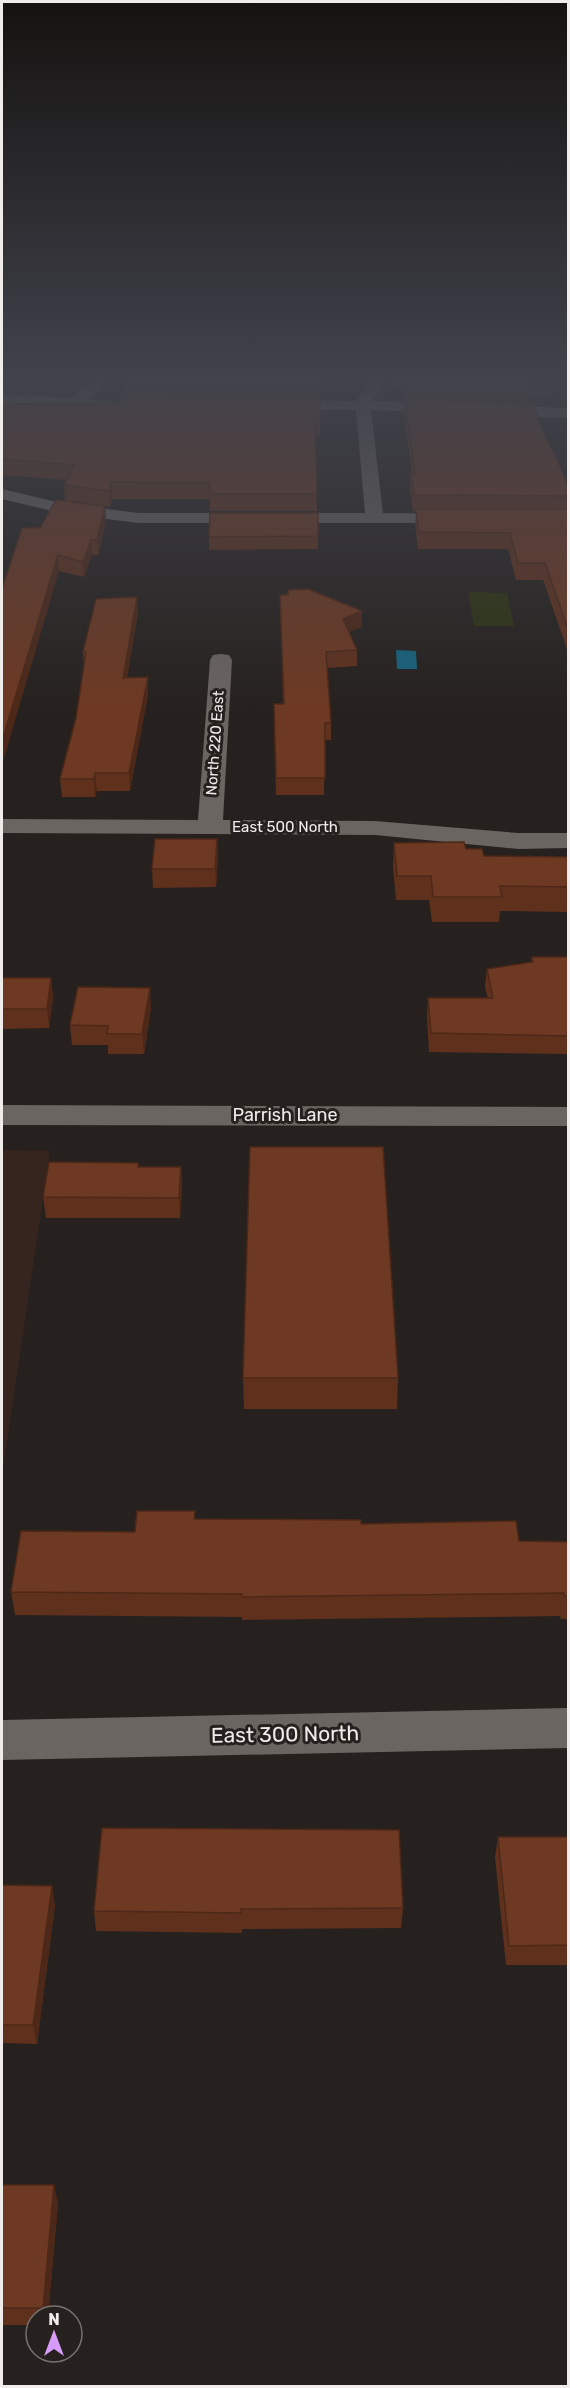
<svg xmlns="http://www.w3.org/2000/svg" width="570" height="2388" font-family="Rubik,sans-serif">
	<style>
		.education { fill: #36241f }
		.green { fill: #2d3311 }
		.water { fill: #16647f }
		.lines { fill: none; stroke-linecap: round; stroke-linejoin: round }
		.street { fill: #6b6562; fill-rule: evenodd }
		.secondary { fill: #6b6562; fill-rule: evenodd }
		.wall { fill: #5f311d }
		.shaded-wall { fill: #4d2818 }
		.building { fill: #6e3922; stroke: #4d2818; stroke-width: 1.5 }
		.labels { text-anchor: middle; dominant-baseline: central; stroke-width: 6; stroke-linejoin: round; paint-order: stroke }
		.far-street-label { font-size: 15px; fill: #efecea; stroke: #26211e }
		.street-label { font-size: 18px; fill: #efecea; stroke: #26211e }
		.near-street-label { font-size: 21px; fill: #efecea; stroke: #26211e }
	</style>
	<rect width="100%" height="100%" fill="#26211e"/>
	<path class="education" d="M2,1150L50,1151L2,1476Z"/>
	<path class="green" d="M468,592L507,593L514,626H474Z"/>
	<path class="water" d="M396,650L416,651L417,669H397Z"/>
	<g class="lines">
		<g class="street">
			<path d="M97,377H114L89,399L114,402L116,405L114,408L2,404V394L71,398Z"/>
			<path d="M378,377H397L378,392L373,401L568,408V418L371,410L383,513L465,514L468,518L465,522L459,523H138L61,513L2,499V489L61,503L138,513H365L356,410H276L268,405L276,400L357,401L367,385Z"/>
			<path d="M221,654L229,655L232,660L223,820L375,821L518,833H568V848L518,849L375,835L2,833V819L198,820L210,660L213,655Z"/>
			<path d="M568,1708V1748L2,1760V1720Z"/>
		</g>
		<path class="secondary" d="M2,1105L568,1107V1126L2,1125Z"/>
	</g>
	<g class="wall">
		<path d="M321,377L320,435H315L317,511H210V499H112L110,507L105,506L106,521L98,555H92L84,577L59,571L40,528L65,501L64,485L66,480L2,475V404L118,403L125,396V385Z"/>
		<path d="M352,377H380L370,381Z"/>
		<path d="M390,377H546L548,384L547,396H529L528,404L540,426L568,487V652L543,580H516L508,549H418L415,525L416,511H413L410,490L411,474H412L404,414L405,400H403L401,388L390,385Z"/>
		<path d="M318,536V549L209,550V537Z"/>
		<path d="M280,595L362,611V627L349,632L357,650V666L327,668L331,723V740H325L324,795H276L274,721L283,704Z"/>
		<path d="M138,612L127,678L148,694L130,791H97L95,797H62L60,779L76,718L84,666L83,652Z"/>
		<path d="M568,749V766L567,761Z"/>
		<path d="M217,839L218,857L216,887L153,888L152,869Z"/>
		<path d="M394,843L466,849L484,856L568,857V912L500,911L499,922H432L429,900H396L393,867Z"/>
		<path d="M532,957H568V1054L429,1052L427,1016L428,998H488L485,987L487,969L531,962Z"/>
		<path d="M2,978H51L53,997L49,1028L3,1029L2,1035Z"/>
		<path d="M151,1008L144,1054H108V1045H72L70,1025Z"/>
		<path d="M138,1163V1167H181L182,1188L180,1218H46L43,1197Z"/>
		<path d="M568,1166V1188L567,1179Z"/>
		<path d="M243,1378H398L397,1409H244Z"/>
		<path d="M195,1511V1519L361,1524L519,1541L568,1542V1619H561L560,1616L242,1620V1617L15,1615L11,1592L135,1532Z"/>
		<path d="M102,1828L403,1908L401,1928L242,1929V1933L96,1931L94,1911Z"/>
		<path d="M498,1837H568V1965H506L495,1857Z"/>
		<path d="M2,1885L55,1905L37,2044L2,2043Z"/>
		<path d="M2,2185L58,2203L48,2316H36V2325H2Z"/>
	</g>
	<g class="shaded-wall">
		<path d="M371,377H380L370,381Z"/>
		<path d="M111,482L112,499L110,507L109,491Z"/>
		<path d="M105,506L106,521L98,555L97,540Z"/>
		<path d="M91,540L92,555L84,577L83,562Z"/>
		<path d="M58,555L59,571L2,765V741Z"/>
		<path d="M137,597L138,612L124,695L123,678Z"/>
		<path d="M362,611V627L342,634L343,619Z"/>
		<path d="M148,677V694L130,791L129,773Z"/>
		<path d="M95,773L97,791L95,797L94,779Z"/>
		<path d="M217,839L218,857L216,887L215,869Z"/>
		<path d="M51,978L53,997L49,1028L47,1009Z"/>
		<path d="M150,988L151,1008L144,1054L142,1034Z"/>
		<path d="M181,1167L182,1188L180,1218L179,1198Z"/>
		<path d="M52,1886L55,1905L37,2044L33,2025Z"/>
		<path d="M54,2185L58,2203L48,2316H45L43,2308Z"/>
	</g>
	<g class="building">
		<path d="M127,377H321L320,386L125,385Z"/>
		<path d="M402,377H546L548,384H527L529,392L403,387Z"/>
		<path d="M120,396L320,397V419H315L317,494H210V483L111,482L109,491L64,485L75,465L2,459V404L118,403Z"/>
		<path d="M405,399L533,404L540,426L558,462L568,487V496L414,495L411,474H415Z"/>
		<path d="M56,500L105,506L97,540H91L83,562L58,555L2,741V589L22,528H40Z"/>
		<path d="M416,509H568V629L545,563H518L510,533L419,532Z"/>
		<path d="M210,513H318V536L209,537Z"/>
		<path d="M308,589L362,611L343,619L357,650L326,652L331,723H325V778H276L274,704H284L280,595H288V590Z"/>
		<path d="M137,597L123,678L148,677L129,773H95L94,779H60L76,718L86,652H83L96,599Z"/>
		<path d="M155,839H217L215,869H152Z"/>
		<path d="M464,842L466,849H482L484,856L568,857V887L500,886L502,897H433L431,876H397L394,843Z"/>
		<path d="M532,957H568V1036L431,1033L428,998H493L487,969L533,962Z"/>
		<path d="M2,978H51L47,1009H2Z"/>
		<path d="M78,987L150,988L142,1034H107L108,1026L70,1025Z"/>
		<path d="M250,1147H383L398,1378H243Z"/>
		<path d="M49,1162L138,1163V1167H181L179,1198L43,1197Z"/>
		<path d="M137,1511H195L194,1519L361,1520V1524L516,1521L519,1541L568,1542V1596H564V1593L242,1597V1594L11,1592L21,1531L135,1532Z"/>
		<path d="M102,1828L399,1830L403,1908L241,1909V1913L94,1911Z"/>
		<path d="M498,1837H568V1945L509,1946Z"/>
		<path d="M2,1885L52,1886L33,2025H2Z"/>
		<path d="M2,2185H54L43,2308H2Z"/>
	</g>
	<linearGradient id="sky" x2="0" y2="1"><stop stop-color="#151210"/><stop offset="0.53" stop-color="#41434c"/><stop offset="1" stop-color="#41434c" stop-opacity="0"/></linearGradient>
	<rect width="570" height="712" fill="url(#sky)"/>
	<g class="labels">
		<g class="far-street-label">
			<text transform="translate(215 743) rotate(-86)">North 220 East</text>
			<text x="285" y="827">East 500 North</text>
		</g>
		<g class="street-label">
			<text x="285" y="1115">Parrish Lane</text>
		</g>
		<g class="near-street-label">
			<text transform="translate(285 1734) rotate(-1)">East 300 North</text>
		</g>
	</g>
	<rect width="570" height="2388" fill="none" stroke="#efecea" stroke-width="6"/>
	<g transform="translate(54 2334)"><circle r="28" fill="#26211e" stroke="#767270" stroke-width="1.5"/>
	<path d="M0-4.5L10 22L0 15L-10 22Z" fill="#d79bf9"/>
	<text y="-9" font-size="16" font-weight="bold" text-anchor="middle" fill="#efecea">N</text>
	</g>
</svg>
